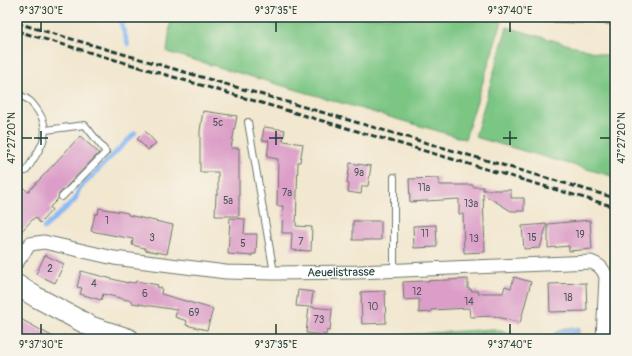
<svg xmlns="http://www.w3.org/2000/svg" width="632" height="356" font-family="Pangolin,sans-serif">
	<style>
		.green { fill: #7bc684; stroke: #4d825c }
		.water { fill: #89b9f5; stroke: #547b94 }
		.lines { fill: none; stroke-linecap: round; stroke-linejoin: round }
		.stream { stroke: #89b9f5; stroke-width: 4.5 }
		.building { fill: #dc9ec8 }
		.service-casing { stroke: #69786a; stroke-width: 8 }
		.minor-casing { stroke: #69786a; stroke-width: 15 }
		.primary-casing { stroke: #69786a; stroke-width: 22 }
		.service { stroke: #fff; stroke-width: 6 }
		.minor { stroke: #fff; stroke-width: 13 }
		.primary { stroke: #fff; stroke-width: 20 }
		.rail { stroke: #1f3d34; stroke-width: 3; stroke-dasharray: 6 3; stroke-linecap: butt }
		.ticks { fill: none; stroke: #1f3d34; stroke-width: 1.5 }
		.labels { text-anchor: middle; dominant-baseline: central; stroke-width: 3; stroke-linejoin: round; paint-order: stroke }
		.number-label { font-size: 10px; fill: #4e5559 }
		.street-label { font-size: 12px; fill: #1f3d34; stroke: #f7f3e8 }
		.neatline { fill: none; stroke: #1f3d34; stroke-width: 1.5 }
		.ticks-label { font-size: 10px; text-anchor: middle; fill: #1f3d34 }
	</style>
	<rect width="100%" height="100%" fill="#f7f3e8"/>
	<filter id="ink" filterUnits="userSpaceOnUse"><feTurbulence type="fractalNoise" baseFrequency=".025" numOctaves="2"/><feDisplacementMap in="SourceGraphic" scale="8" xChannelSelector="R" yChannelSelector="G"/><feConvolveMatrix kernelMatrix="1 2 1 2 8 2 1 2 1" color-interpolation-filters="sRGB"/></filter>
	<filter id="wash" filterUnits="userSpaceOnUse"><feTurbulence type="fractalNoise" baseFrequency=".012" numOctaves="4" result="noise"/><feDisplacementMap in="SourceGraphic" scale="16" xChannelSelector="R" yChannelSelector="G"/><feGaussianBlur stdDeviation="0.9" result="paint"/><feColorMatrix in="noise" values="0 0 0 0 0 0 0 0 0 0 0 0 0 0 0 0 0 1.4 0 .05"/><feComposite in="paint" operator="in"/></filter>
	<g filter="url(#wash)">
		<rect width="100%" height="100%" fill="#f2e7cf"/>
		<g class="green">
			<path d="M171,17H464L502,21L465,139L167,52Z"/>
			<path d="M507,27L615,58V177L475,137Z"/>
			<path d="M494,329L518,336L517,339H400V335Z"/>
		</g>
		<path class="water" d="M565,328H576L580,329L579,333L569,336L567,339H552L555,333Z"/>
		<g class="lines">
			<g class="stream">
				<path d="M119,17L128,44"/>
				<path d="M44,228L75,200L79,189L135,133"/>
			</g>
		</g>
		<g id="blocks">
			<g class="building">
				<path d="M203,111L237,116L231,148H239V216H215L216,194H218V172H200V131Z"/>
				<path d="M264,127L285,130L283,141L303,144L300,162H298L296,226L312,227L311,251L291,250L292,233H282L283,206H277L278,159L267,157L269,141L262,140Z"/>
				<path d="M145,131L156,143L148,150L137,139Z"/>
				<path d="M80,136L99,153L59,194L58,199L50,207L52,210L40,223L35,217L17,236V182L28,192Z"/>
				<path d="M350,163L371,166L368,186H362L361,194L348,192L349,184L347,183Z"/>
				<path d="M439,178V185H473V187H483V190H511V198H524V211H511L483,194L485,252L464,253L463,214H459V199L410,202L409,179Z"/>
				<path d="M99,208L128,213V215L173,225L167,254L145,250V248L132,245L133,239L91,231L95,214H98Z"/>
				<path d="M230,218L245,219L244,234H257L256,254H252V256L228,254Z"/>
				<path d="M590,220L592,249L569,251V246L548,248V224Z"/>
				<rect x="353" y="221" width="28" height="19"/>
				<path d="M547,224L540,248L524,249L522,226Z"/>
				<path d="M436,225L437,247L414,248L413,226Z"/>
				<path d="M45,255L64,264L55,283L36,274Z"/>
				<path d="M81,271L128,283V282L135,283L136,281L158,285L157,287L162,288L161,294L213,309L207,330L186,325L187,321L175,317L177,310L132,303V301L103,294L101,300L80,294L82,288L77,287Z"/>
				<path d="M514,277L531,282L520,323L494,316L470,317L469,308L431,310V312L419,313V299L404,300L403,282L468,279V289H471V291H478V293H503L505,286L511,288Z"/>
				<path d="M586,283L587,311L550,312L549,284Z"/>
				<path d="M298,290L313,292L311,307L332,309L330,331L327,330L326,335L306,333L309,307L296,306Z"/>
				<path d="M385,291L386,323L362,324L361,292Z"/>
				<path d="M17,317L57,339H17Z"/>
			</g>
		</g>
	</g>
	<g filter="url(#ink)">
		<use href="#blocks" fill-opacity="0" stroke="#69786a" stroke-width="1"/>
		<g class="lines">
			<g class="service-casing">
				<g id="service">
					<path d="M509,17L615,21"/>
					<path d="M17,94C29,99 31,101 38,111C54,134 39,150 26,171L17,172"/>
					<path d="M248,122L274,273"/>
					<path d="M46,130L85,125L106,152L62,197"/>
					<path d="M394,177V270"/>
				</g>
			</g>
			<g class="minor-casing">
				<g id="minor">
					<path id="s1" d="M17,262L30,244L44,242L114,258L226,272L274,273L358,272L591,262C599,265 603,268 606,277L603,339"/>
				</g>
			</g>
			<g class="primary-casing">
				<path id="primary" d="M17,285L36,297L92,327L129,339"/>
			</g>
			<use href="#service" class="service"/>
			<use href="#minor" class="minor"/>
			<use href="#primary" class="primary"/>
			<g class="rail">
				<path d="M17,23L615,198"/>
				<path d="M17,31L615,207"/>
			</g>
		</g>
	</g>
	<path class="ticks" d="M41,22V32M276,22V32M510,22V32M41,131V145M276,131V145M510,131V145M22,138H32M34,138H48M269,138H283M503,138H517M600,138H610M41,324V334M276,324V334M510,324V334"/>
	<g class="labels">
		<g class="number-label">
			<text x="218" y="123">5c</text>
			<text x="359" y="173">9a</text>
			<text x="424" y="188">11a</text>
			<text x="287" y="193">7a</text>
			<text x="228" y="201">5a</text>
			<text x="471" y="204">13a</text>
			<text x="107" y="221">1</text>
			<text x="425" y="234">11</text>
			<text x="580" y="235">19</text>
			<text x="152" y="238">3</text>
			<text x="532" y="238">15</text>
			<text x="474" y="239">13</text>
			<text x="301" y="242">7</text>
			<text x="243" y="244">5</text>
			<text x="50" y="269">2</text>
			<text x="94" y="284">4</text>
			<text x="417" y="292">12</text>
			<text x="145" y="294">6</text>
			<text x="568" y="298">18</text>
			<text x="469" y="302">14</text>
			<text x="373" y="307">10</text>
			<text x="194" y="313">69</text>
			<text x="319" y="320">73</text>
		</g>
		<g class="street-label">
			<text stroke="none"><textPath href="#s1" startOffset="336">Aeuelistrasse</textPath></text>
		</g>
	</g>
	<rect width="632" height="356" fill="none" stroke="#f7f3e8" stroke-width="44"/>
	<rect x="22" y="22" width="588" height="312" class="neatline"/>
	<g class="ticks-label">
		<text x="41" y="14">9°37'30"E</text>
		<text x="276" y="14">9°37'35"E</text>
		<text x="510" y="14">9°37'40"E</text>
		<text transform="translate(11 138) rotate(-90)" y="4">47°27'20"N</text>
		<text transform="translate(621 138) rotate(-90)" y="4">47°27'20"N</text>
		<text x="41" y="348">9°37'30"E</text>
		<text x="276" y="348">9°37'35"E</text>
		<text x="510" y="348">9°37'40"E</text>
	</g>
</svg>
